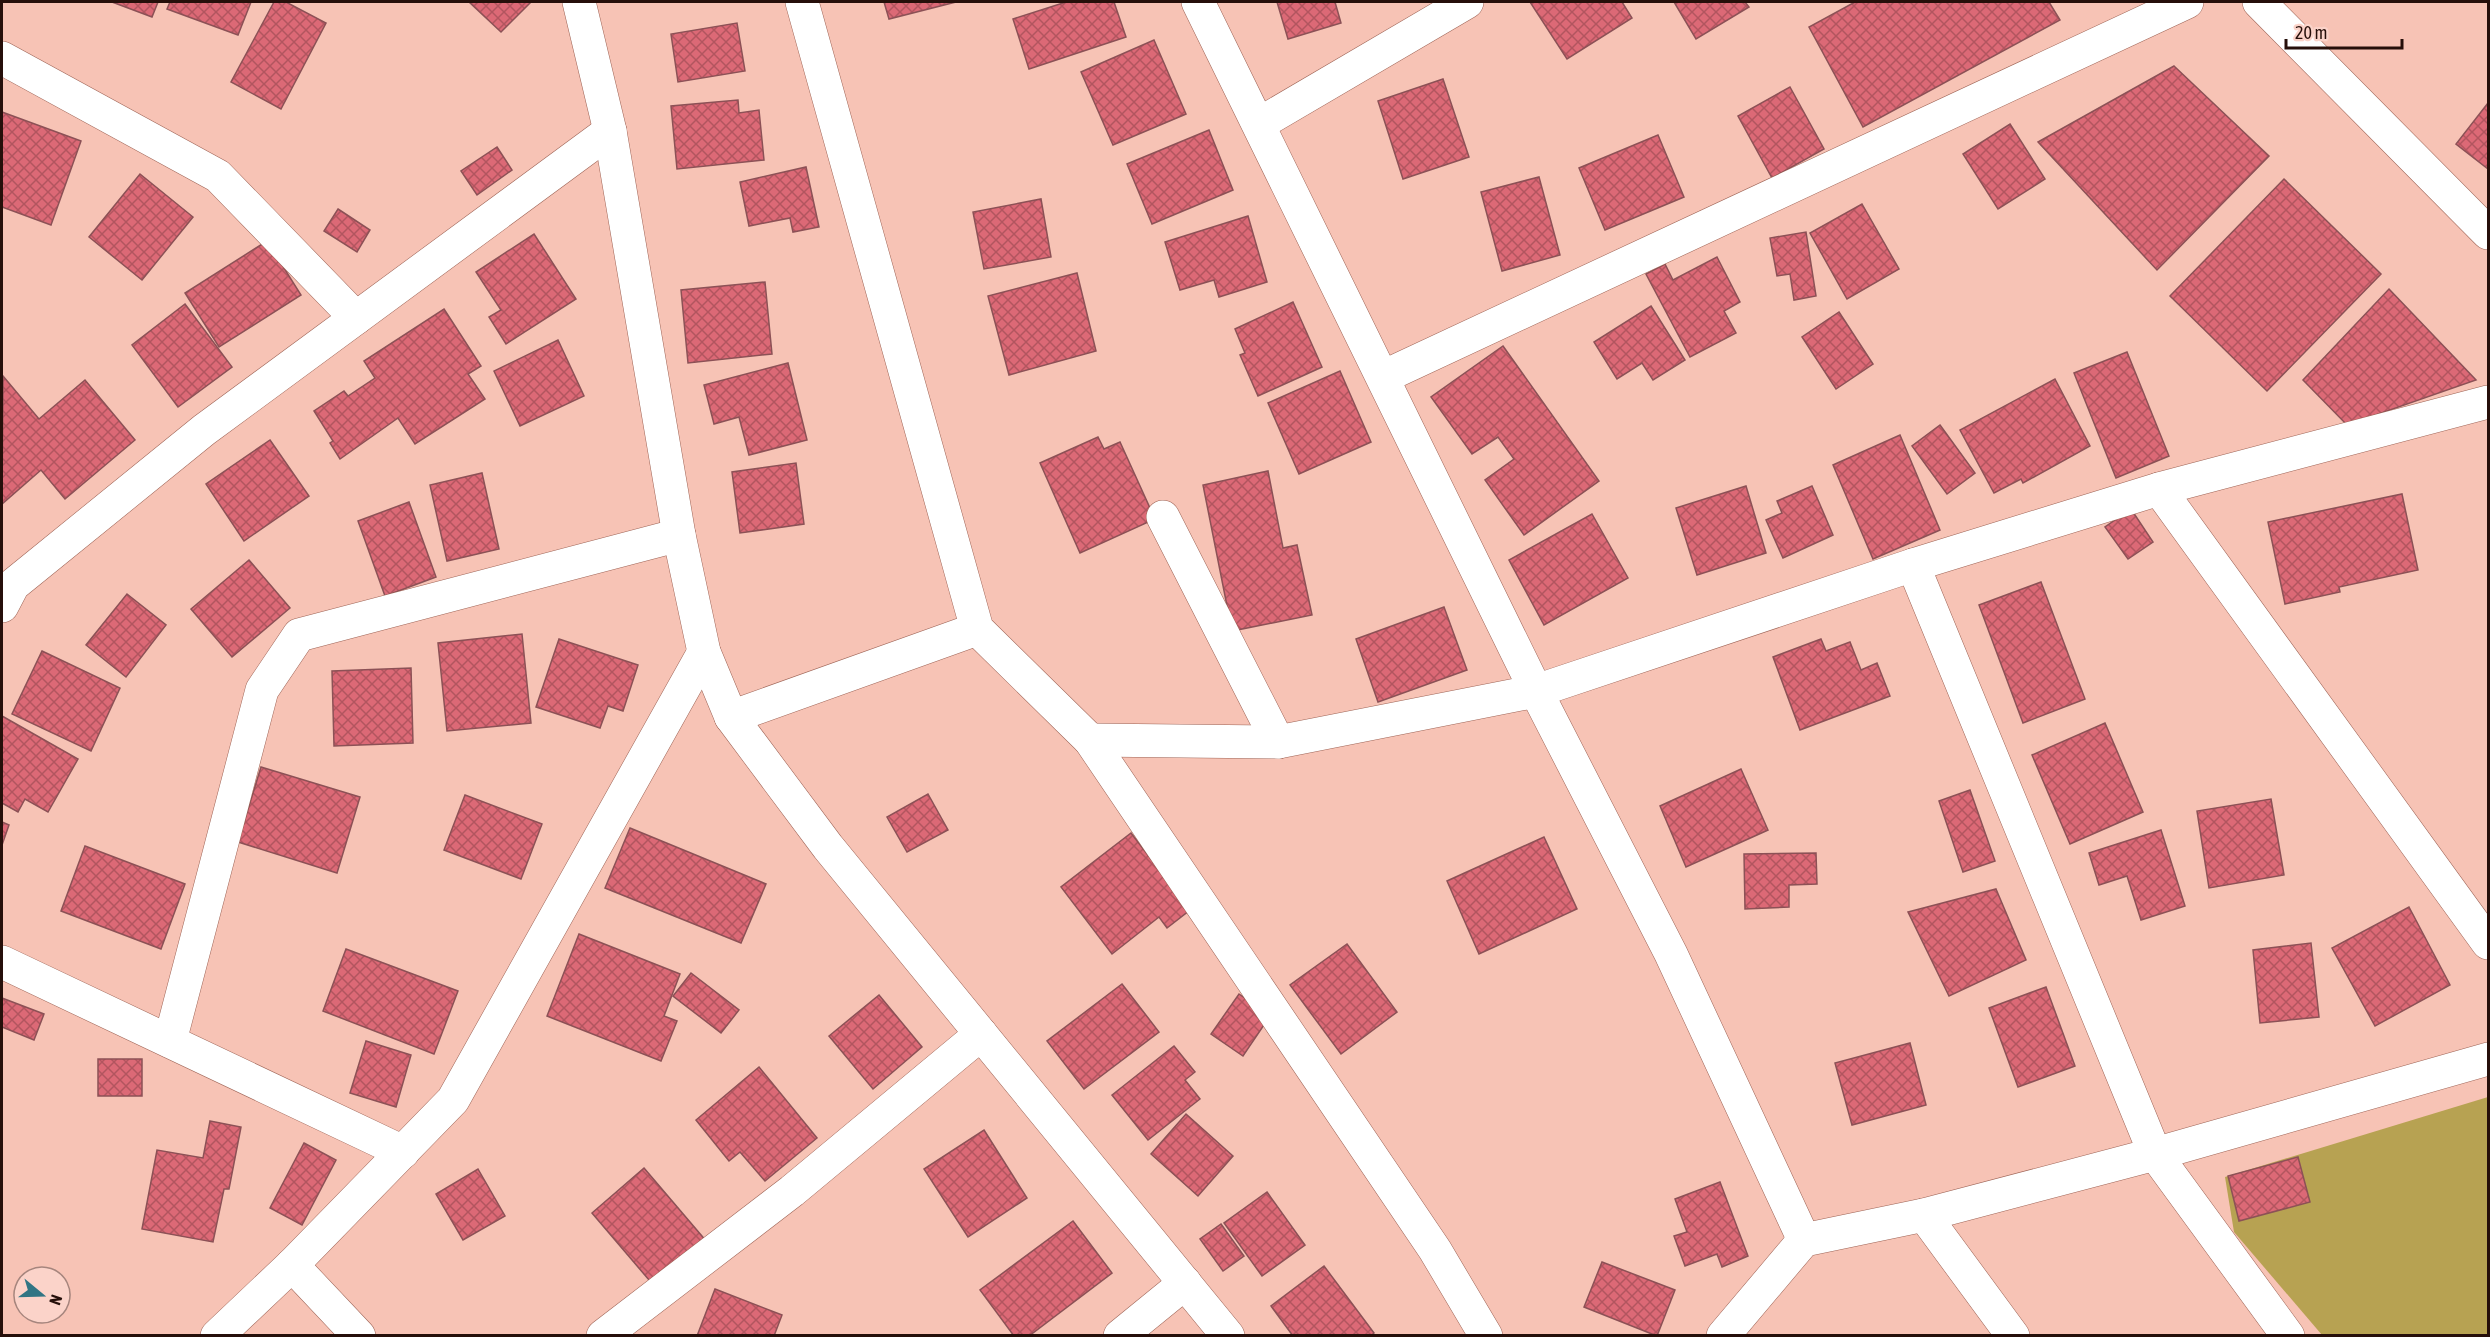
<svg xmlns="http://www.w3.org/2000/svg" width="2490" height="1337" font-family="'Asap Condensed',sans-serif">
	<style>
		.park { fill: #b7a252 }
		.building { fill: url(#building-cross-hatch); stroke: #8c5156; stroke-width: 1.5 }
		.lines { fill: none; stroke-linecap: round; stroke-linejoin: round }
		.minor-casing { stroke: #9e6456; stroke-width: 34 }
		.minor { stroke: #fff; stroke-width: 33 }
	</style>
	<defs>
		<pattern id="building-cross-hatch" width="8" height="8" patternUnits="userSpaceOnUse" patternTransform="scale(1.5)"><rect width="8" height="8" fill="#dc6976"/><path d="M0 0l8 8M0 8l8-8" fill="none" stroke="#b2555f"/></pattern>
	</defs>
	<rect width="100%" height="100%" fill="#f7c3b5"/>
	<path class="park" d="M2488,1097V1335H2322L2234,1232L2225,1177Z"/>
	<g class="building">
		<path d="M112,2H158L152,17Z"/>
		<path d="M170,2H251L238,35L167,9Z"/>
		<path d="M274,2H286L326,23L281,109L231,82Z"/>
		<path d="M469,2H531L501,32Z"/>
		<path d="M884,2H956L889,19Z"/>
		<path d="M1066,2H1114L1126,37L1029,69L1013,19Z"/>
		<path d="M1277,2H1335L1341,23L1288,39Z"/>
		<path d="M1530,2H1622L1632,18L1567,59Z"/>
		<path d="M1674,2H1745L1749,7L1696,39Z"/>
		<path d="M1855,2H2049L2060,20L1863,127L1809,27Z"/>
		<path d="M737,23L745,71L678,82L671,34Z"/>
		<path d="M1154,40L1186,114L1113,145L1081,72Z"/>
		<path d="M2174,66L2269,156L2157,270L2038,142Z"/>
		<path d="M1443,79L1469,157L1403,179L1378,101Z"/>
		<path d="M1790,87L1824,149L1772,178L1738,116Z"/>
		<path d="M738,100L739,113L759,110L764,160L677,169L671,106Z"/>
		<path d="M2488,103V169L2456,144Z"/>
		<path d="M2,112L81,141L51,225L2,207Z"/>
		<path d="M2010,124L2045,179L1998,209L1963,154Z"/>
		<path d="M1209,130L1233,190L1152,224L1127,164Z"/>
		<path d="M1658,135L1684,197L1605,230L1579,168Z"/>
		<path d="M497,147L512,170L477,195L461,171Z"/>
		<path d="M806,167L819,227L793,232L790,218L749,226L740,182Z"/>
		<path d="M140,174L193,217L142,280L89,237Z"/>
		<path d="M1539,177L1560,255L1502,271L1481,192Z"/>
		<path d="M2284,179L2381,274L2267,391L2170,296Z"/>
		<path d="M1041,199L1051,257L984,269L973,212Z"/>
		<path d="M1862,204L1899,269L1847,299L1810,233Z"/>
		<path d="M338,209L370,230L357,252L324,231Z"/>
		<path d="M1248,216L1267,282L1219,297L1214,280L1180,290L1165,242Z"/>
		<path d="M1806,232L1816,296L1794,300L1790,274L1777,276L1770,238Z"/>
		<path d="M534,234L576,299L506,344L489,317L501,310L476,272Z"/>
		<path d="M267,241L301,295L219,347L185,293Z"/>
		<path d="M1717,257L1740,302L1724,311L1736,333L1690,357L1646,274L1665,264L1673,280Z"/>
		<path d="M1077,273L1096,351L1009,375L988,296Z"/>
		<path d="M765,282L772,354L688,363L681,290Z"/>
		<path d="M2389,289L2476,380L2347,425L2303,380Z"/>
		<path d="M1293,302L1322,367L1258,396L1240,355L1245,353L1235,329Z"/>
		<path d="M185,304L232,367L178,407L132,345Z"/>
		<path d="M1651,306L1685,360L1653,380L1642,363L1617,379L1594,342Z"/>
		<path d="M444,309L481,366L468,374L485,399L415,444L398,418L340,459L330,443L333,441L314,411L344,391L348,396L375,378L364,361Z"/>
		<path d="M1839,312L1873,364L1836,389L1802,337Z"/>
		<path d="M558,340L584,396L520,426L494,371Z"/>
		<path d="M1503,346L1599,481L1524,535L1485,480L1514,459L1498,437L1472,454L1431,397Z"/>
		<path d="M2127,352L2169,456L2116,478L2074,373Z"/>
		<path d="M788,363L807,440L749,455L739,417L714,424L704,385Z"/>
		<path d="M1340,371L1371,442L1299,474L1268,403Z"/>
		<path d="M3,376L39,419L85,380L135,440L65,499L41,470L2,504Z"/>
		<path d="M2055,379L2090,446L2023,483L2021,479L1994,493L1960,430Z"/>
		<path d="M1940,425L1975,473L1947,494L1912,446Z"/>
		<path d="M1900,435L1940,530L1873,559L1833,465Z"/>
		<path d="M1098,437L1104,449L1120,442L1155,519L1080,553L1040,463Z"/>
		<path d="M270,440L309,496L244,541L206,484Z"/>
		<path d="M796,463L804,524L740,533L732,472Z"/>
		<path d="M1268,471L1283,548L1297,545L1312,615L1232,631L1203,485Z"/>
		<path d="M482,473L499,549L447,561L430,485Z"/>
		<path d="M1746,486L1766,553L1697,575L1676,508Z"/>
		<path d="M1812,486L1833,535L1783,558L1766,520L1782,513L1777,501Z"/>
		<path d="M2402,494L2418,570L2339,587L2340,592L2285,604L2268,522Z"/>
		<path d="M409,502L436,577L385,596L358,521Z"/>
		<path d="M2131,509L2153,542L2128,559L2105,527Z"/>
		<path d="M1592,514L1628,578L1544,625L1509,560Z"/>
		<path d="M249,560L290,608L232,657L191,609Z"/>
		<path d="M2041,582L2085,699L2023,723L1979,605Z"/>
		<path d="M127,594L166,625L126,677L86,645Z"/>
		<path d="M1444,607L1467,670L1378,702L1356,639Z"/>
		<path d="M522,634L531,723L447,731L438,643Z"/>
		<path d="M559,639L638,665L623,711L608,706L600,728L536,707Z"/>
		<path d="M1821,639L1826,651L1850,642L1861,670L1877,663L1890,696L1800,730L1773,657Z"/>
		<path d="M42,651L120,688L91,751L12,714Z"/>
		<path d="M411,668L413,743L334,746L332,671Z"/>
		<path d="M2,716L78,759L48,812L25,799L18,812L2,803Z"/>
		<path d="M2105,723L2143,812L2070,844L2032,755Z"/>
		<path d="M261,767L360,797L337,873L238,842Z"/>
		<path d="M1741,769L1768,830L1686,867L1660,806Z"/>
		<path d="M1970,790L1995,861L1963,872L1939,801Z"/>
		<path d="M928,794L948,830L907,852L887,817Z"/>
		<path d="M465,795L542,824L521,879L444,850Z"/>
		<path d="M2271,799L2284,875L2209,888L2197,811Z"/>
		<path d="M2,822L9,825L2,845Z"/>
		<path d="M630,828L766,884L741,943L605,888Z"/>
		<path d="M2161,830L2185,906L2141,920L2127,876L2099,885L2089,853Z"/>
		<path d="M1131,833L1190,910L1167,928L1159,917L1112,954L1061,887Z"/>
		<path d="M1544,837L1577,909L1479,954L1447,881Z"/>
		<path d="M85,846L185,884L161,949L61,911Z"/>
		<path d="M1816,853L1817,884L1789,885V907L1745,909L1744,854Z"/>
		<path d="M1996,889L2026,960L1949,996L1908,912Z"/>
		<path d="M2409,907L2450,985L2375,1026L2332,948Z"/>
		<path d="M579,934L680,974L664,1016L677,1021L661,1061L547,1016Z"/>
		<path d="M2311,943L2319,1017L2260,1023L2253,950Z"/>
		<path d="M1347,944L1397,1012L1341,1054L1290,985Z"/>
		<path d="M346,949L458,991L434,1054L323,1011Z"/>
		<path d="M691,973L739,1010L721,1033L673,996Z"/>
		<path d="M1122,984L1159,1032L1084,1089L1047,1041Z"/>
		<path d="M2046,987L2075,1066L2018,1087L1989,1008Z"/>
		<path d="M1239,994L1270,1016L1243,1056L1211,1034Z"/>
		<path d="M879,995L922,1047L873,1089L829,1036Z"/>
		<path d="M2,998L44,1014L34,1040L2,1027Z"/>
		<path d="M366,1041L411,1055L396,1107L350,1093Z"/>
		<path d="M1910,1043L1926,1105L1852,1125L1835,1063Z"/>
		<path d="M1174,1046L1195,1072L1185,1080L1200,1099L1148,1140L1112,1095Z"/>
		<rect x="98" y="1059" width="44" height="37"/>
		<path d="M759,1067L817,1138L765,1181L740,1152L729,1161L696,1120Z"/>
		<path d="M1186,1114L1233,1156L1198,1196L1151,1154Z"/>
		<path d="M210,1121L241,1127L229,1189H224L213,1242L142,1229L157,1150L203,1158Z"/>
		<path d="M984,1130L1027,1198L968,1237L924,1169Z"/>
		<path d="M304,1143L336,1160L302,1225L270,1208Z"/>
		<path d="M2298,1157L2310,1202L2239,1221L2228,1176Z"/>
		<path d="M644,1168L707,1242L655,1287L592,1213Z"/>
		<path d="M478,1169L505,1216L463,1240L436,1194Z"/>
		<path d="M1720,1182L1748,1256L1722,1267L1717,1254L1685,1266L1674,1236L1687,1232L1675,1199Z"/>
		<path d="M1267,1192L1305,1245L1262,1276L1224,1223Z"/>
		<path d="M1073,1221L1112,1273L1029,1336H1014L980,1290Z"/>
		<path d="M1221,1224L1244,1256L1223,1271L1200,1239Z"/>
		<path d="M1602,1262L1675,1290L1657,1336L1584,1307Z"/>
		<path d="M1324,1266L1374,1333L1371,1336H1293L1271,1306Z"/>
		<path d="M715,1289L782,1315L774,1336H697Z"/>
	</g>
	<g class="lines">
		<g class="minor-casing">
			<g id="minor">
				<path d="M579,2L610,131L679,535L704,652L731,717L828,847L1228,1336"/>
				<path d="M802,2L977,629L1090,740L1435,1250L1486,1336"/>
				<path d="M1198,2L1536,691L1671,954L1804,1240"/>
				<path d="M2259,2L2488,233"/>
				<path d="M2,58L218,176L356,318"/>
				<path d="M1259,124L1467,2"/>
				<path d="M1383,377L2187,2"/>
				<path d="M2159,489L2488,943"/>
				<path d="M1163,517L1278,742"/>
				<path d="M1913,565L2155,1154L2288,1336"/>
				<path d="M2,606L13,585L204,430L610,131"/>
				<path d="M731,717L977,629"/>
				<path d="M1090,740L1278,742L1536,691L1913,565L2159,489L2488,402"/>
				<path d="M2,962L403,1152"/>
				<path d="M170,1041L262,690L299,635L679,535"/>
				<path d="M1924,1215L2013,1336"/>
				<path d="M292,1265L359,1336"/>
				<path d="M217,1336L292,1265L453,1100L704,652"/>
				<path d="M603,1336L792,1191L981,1034"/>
				<path d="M1120,1336L1185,1283"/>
				<path d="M1723,1336L1804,1240L1924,1215L2155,1154L2488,1059"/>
			</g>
		</g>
		<use href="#minor" class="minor"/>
	</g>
	<rect width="2490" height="1337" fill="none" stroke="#260f0a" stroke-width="6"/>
	<g transform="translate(42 1295) rotate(109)"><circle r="28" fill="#fbd3c9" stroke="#a6857d" stroke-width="1.5"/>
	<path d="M0-4.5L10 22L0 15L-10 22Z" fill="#317584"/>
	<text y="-9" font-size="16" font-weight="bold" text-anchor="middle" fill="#260f0a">N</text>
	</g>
	<path d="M2286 39v9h116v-9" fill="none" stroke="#260f0a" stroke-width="3"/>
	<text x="2295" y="39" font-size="18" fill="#260f0a" stroke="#fbd3c9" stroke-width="4.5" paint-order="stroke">20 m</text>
</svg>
